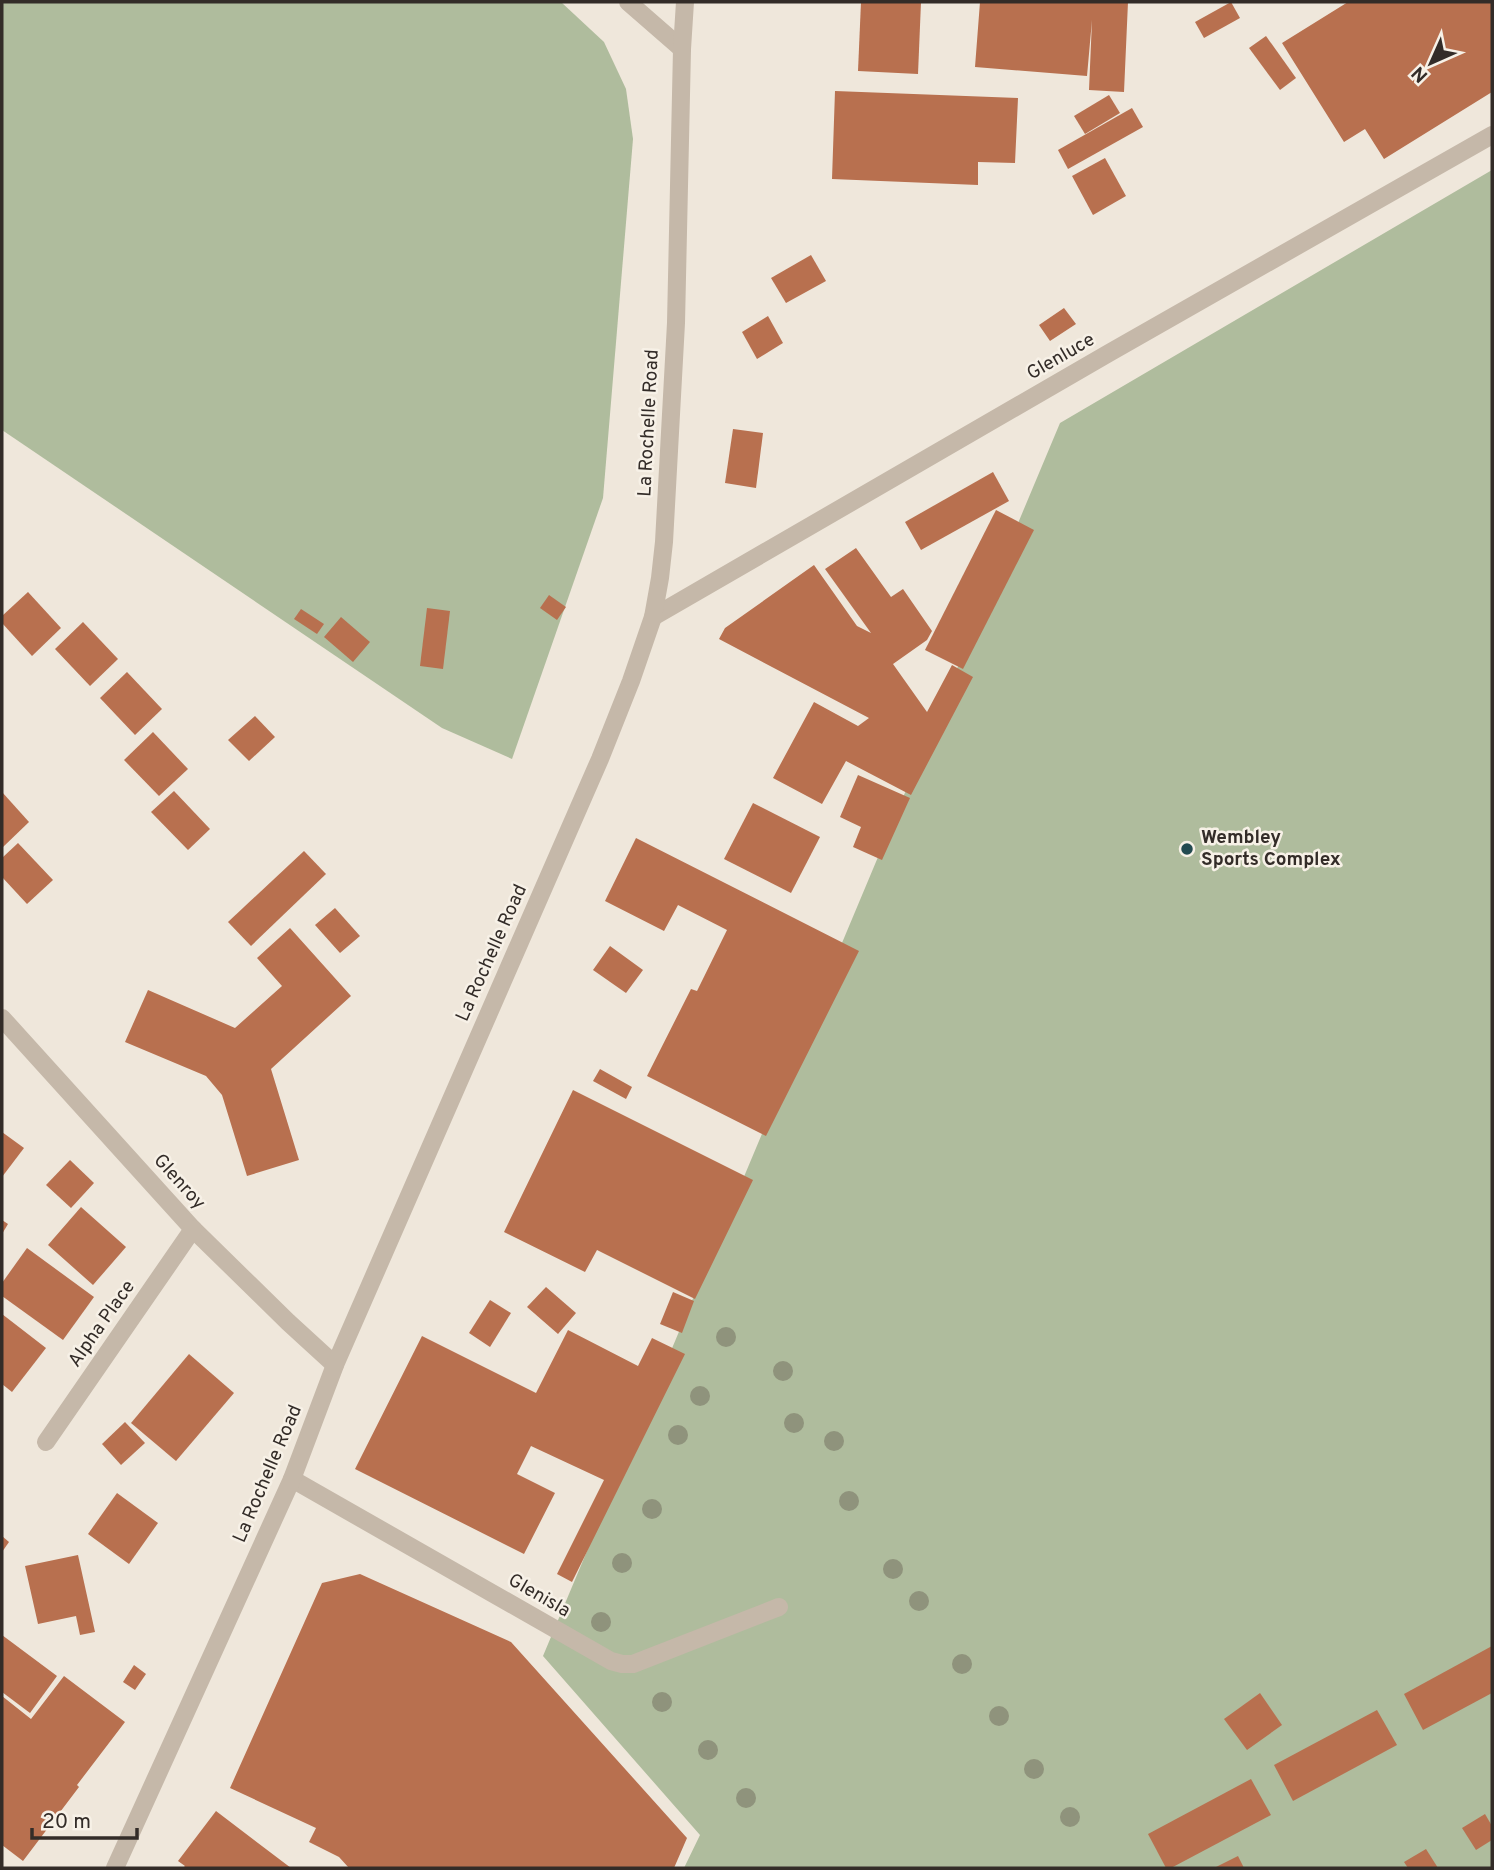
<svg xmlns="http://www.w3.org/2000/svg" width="1494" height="1870" font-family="Overpass,sans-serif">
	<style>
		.green { fill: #afbc9d }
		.building { fill: #b8704f }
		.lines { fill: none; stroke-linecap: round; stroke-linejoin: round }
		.lane { stroke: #c5b8a9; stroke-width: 18 }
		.street { stroke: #c5b8a9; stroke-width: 18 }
		.tree { fill: #8f937c }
		.poi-dot { fill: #224a50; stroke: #f7f1e7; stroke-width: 2.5 }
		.labels { text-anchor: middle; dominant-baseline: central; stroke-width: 5; stroke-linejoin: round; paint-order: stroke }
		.street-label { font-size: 19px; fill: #332c28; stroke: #f7f1e7 }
		.poi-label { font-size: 19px; font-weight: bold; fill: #332c28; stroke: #f7f1e7; text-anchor: start }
	</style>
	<rect width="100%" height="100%" fill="#efe7db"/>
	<g class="green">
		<path d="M2,2H561L604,42L626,89L633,139L603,498L512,759L442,728L2,430Z"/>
		<path d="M1492,170V1868H684L700,1835L543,1656L1060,423Z"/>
	</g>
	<g class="building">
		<path d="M861,2H921L918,74L858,71Z"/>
		<path d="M980,2H1128L1124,92L1089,90L1092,20L1087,76L975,67Z"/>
		<path d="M1231,2L1240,18L1204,38L1195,22Z"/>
		<path d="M1348,2H1492V92L1384,159L1365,129L1344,142L1282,43Z"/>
		<path d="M1266,36L1296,78L1280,90L1249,48Z"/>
		<path d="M835,91L1018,98L1015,163L978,162V185L832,179Z"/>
		<path d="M1109,95L1120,113L1085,134L1074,116Z"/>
		<path d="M1132,108L1143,127L1068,169L1058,150Z"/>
		<path d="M1105,158L1126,196L1093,215L1072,176Z"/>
		<path d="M811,255L826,281L786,303L771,278Z"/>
		<path d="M1064,308L1076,324L1050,341L1039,325Z"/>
		<path d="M768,316L783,343L757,359L742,332Z"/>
		<path d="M733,429L763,433L756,488L725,483Z"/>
		<path d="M993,472L1009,501L921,550L905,522Z"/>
		<path d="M996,510L1034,530L963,669L925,650Z"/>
		<path d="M856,548L891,597L903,589L932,631L927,640L893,664L927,712L952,665L973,677L911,795L846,761L822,804L773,778L814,702L858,726L869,718L719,639L725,628L814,565L857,626L871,633L825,569Z"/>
		<path d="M28,592L61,628L32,656L2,623V616Z"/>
		<path d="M549,595L566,607L557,620L540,608Z"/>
		<path d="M427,608L450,611L443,669L420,666Z"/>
		<path d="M301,609L324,624L317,634L294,619Z"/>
		<path d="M341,617L370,642L353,662L324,637Z"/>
		<path d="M83,622L118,659L90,686L55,649Z"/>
		<path d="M127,672L162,709L135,735L100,698Z"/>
		<path d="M255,716L275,737L249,761L228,740Z"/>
		<path d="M153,732L188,769L159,796L124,760Z"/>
		<path d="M858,775L910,798L882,860L853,847L861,827L840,817Z"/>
		<path d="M174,791L210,829L188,850L151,812Z"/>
		<path d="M2,792L29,822L2,848Z"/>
		<path d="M753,803L820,837L791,893L724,859Z"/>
		<path d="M636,838L859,951L766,1136L647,1076L691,989L697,991L727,930L678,905L664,931L605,901Z"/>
		<path d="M18,843L53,880L27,904L2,877V858Z"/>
		<path d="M304,851L326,874L251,946L228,922Z"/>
		<path d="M335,908L360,936L340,953L315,925Z"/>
		<path d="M290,928L351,996L271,1069L299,1160L247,1176L222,1095L206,1076L125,1042L148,990L235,1028L282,986L257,958Z"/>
		<path d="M610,946L643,970L626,993L593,970Z"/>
		<path d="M600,1069L632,1087L626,1099L593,1081Z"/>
		<path d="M573,1090L753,1180L695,1299L597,1250L585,1272L504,1232Z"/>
		<path d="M2,1132L24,1148L2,1177Z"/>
		<path d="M70,1160L94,1183L71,1208L46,1185Z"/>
		<path d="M81,1207L126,1247L93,1285L48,1245Z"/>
		<path d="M2,1220L8,1224L2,1234Z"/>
		<path d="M27,1248L94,1297L63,1340L2,1296V1283Z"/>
		<path d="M546,1287L576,1313L558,1334L527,1307Z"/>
		<path d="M673,1292L694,1301L682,1333L660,1324Z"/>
		<path d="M490,1300L511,1313L490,1347L469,1333Z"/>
		<path d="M2,1314L46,1348L12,1392L2,1384Z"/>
		<path d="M568,1330L638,1366L652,1338L685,1354L572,1582L557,1574L604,1480L531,1446L517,1474L555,1493L524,1554L355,1469L422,1336L536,1393Z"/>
		<path d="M189,1354L234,1393L176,1461L131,1423Z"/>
		<path d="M125,1422L145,1443L121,1465L102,1444Z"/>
		<path d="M117,1493L158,1523L129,1564L88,1534Z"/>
		<path d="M2,1536L9,1542L2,1552Z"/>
		<path d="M78,1555L95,1632L80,1635L76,1616L38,1624L25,1566Z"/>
		<path d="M360,1574L511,1642L687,1838L674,1868H349L339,1857L309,1842L316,1828L230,1788L322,1583Z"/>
		<path d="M2,1635L57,1676L30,1713L2,1692Z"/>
		<path d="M1492,1646V1693L1423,1730L1404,1694Z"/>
		<path d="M134,1665L146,1674L135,1690L123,1682Z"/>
		<path d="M64,1676L125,1722L77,1785L79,1787L23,1861L2,1845V1696L31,1719Z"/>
		<path d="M1260,1693L1282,1725L1247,1750L1224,1719Z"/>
		<path d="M1377,1710L1397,1745L1293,1801L1274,1765Z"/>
		<path d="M1251,1779L1271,1815L1171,1868H1166L1148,1834Z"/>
		<path d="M216,1811L291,1868H183L185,1866L178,1861Z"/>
		<path d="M1485,1814L1492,1826V1840L1476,1850L1462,1828Z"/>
		<path d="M1426,1849L1438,1868H1408L1404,1862Z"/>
		<path d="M1238,1856L1244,1868H1214Z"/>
	</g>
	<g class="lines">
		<path class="lane" d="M292,1479L611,1661L622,1664H633L779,1607"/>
		<g class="street">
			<path d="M628,2L682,49"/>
			<path d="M653,617L1109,353L1492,135"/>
			<path d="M2,1018L193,1229L288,1322L335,1365"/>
			<path d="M46,1442L193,1229"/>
			<path d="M115,1868L292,1479L335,1365L600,759L631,681L653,617L660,578L664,542L676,323L682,49L685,2"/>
		</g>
	</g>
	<g class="tree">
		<circle cx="726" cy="1337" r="10"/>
		<circle cx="783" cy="1371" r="10"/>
		<circle cx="700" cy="1396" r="10"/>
		<circle cx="794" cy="1423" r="10"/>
		<circle cx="678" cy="1435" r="10"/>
		<circle cx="834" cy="1441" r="10"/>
		<circle cx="849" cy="1501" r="10"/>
		<circle cx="652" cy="1509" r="10"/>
		<circle cx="622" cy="1563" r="10"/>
		<circle cx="893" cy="1569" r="10"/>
		<circle cx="919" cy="1601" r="10"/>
		<circle cx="601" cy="1622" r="10"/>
		<circle cx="962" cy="1664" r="10"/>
		<circle cx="662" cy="1702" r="10"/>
		<circle cx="999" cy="1716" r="10"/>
		<circle cx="708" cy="1750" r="10"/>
		<circle cx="1034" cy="1769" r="10"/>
		<circle cx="746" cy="1798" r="10"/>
		<circle cx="1070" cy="1817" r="10"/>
	</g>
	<circle class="poi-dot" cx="1187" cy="849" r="7"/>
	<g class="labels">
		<g class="street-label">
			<text transform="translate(1061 357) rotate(-30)">Glenluce</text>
			<text transform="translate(649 423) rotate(-87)">La Rochelle Road</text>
			<text transform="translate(492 953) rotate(-66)">La Rochelle Road</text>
			<text transform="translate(179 1182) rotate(48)">Glenroy</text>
			<text transform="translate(102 1324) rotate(-55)">Alpha Place</text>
			<text transform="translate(268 1474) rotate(-67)">La Rochelle Road</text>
			<text transform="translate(539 1596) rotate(30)">Glenisla</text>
		</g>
		<g class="poi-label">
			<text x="1201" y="838">Wembley<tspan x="1201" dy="22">Sports Complex</tspan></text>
		</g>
	</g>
	<rect width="1494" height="1870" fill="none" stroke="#332c28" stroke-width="7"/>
	<g transform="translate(1431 63) rotate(225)" stroke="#f7f1e7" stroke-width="5" paint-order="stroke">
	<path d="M0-5L12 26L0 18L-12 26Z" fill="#332c28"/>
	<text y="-10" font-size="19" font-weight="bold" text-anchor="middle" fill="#332c28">N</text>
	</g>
	<path d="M32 1828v10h105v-10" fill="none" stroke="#332c28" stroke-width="3.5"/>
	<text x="42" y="1828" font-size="21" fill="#332c28" stroke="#f7f1e7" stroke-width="5" paint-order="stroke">20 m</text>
</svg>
